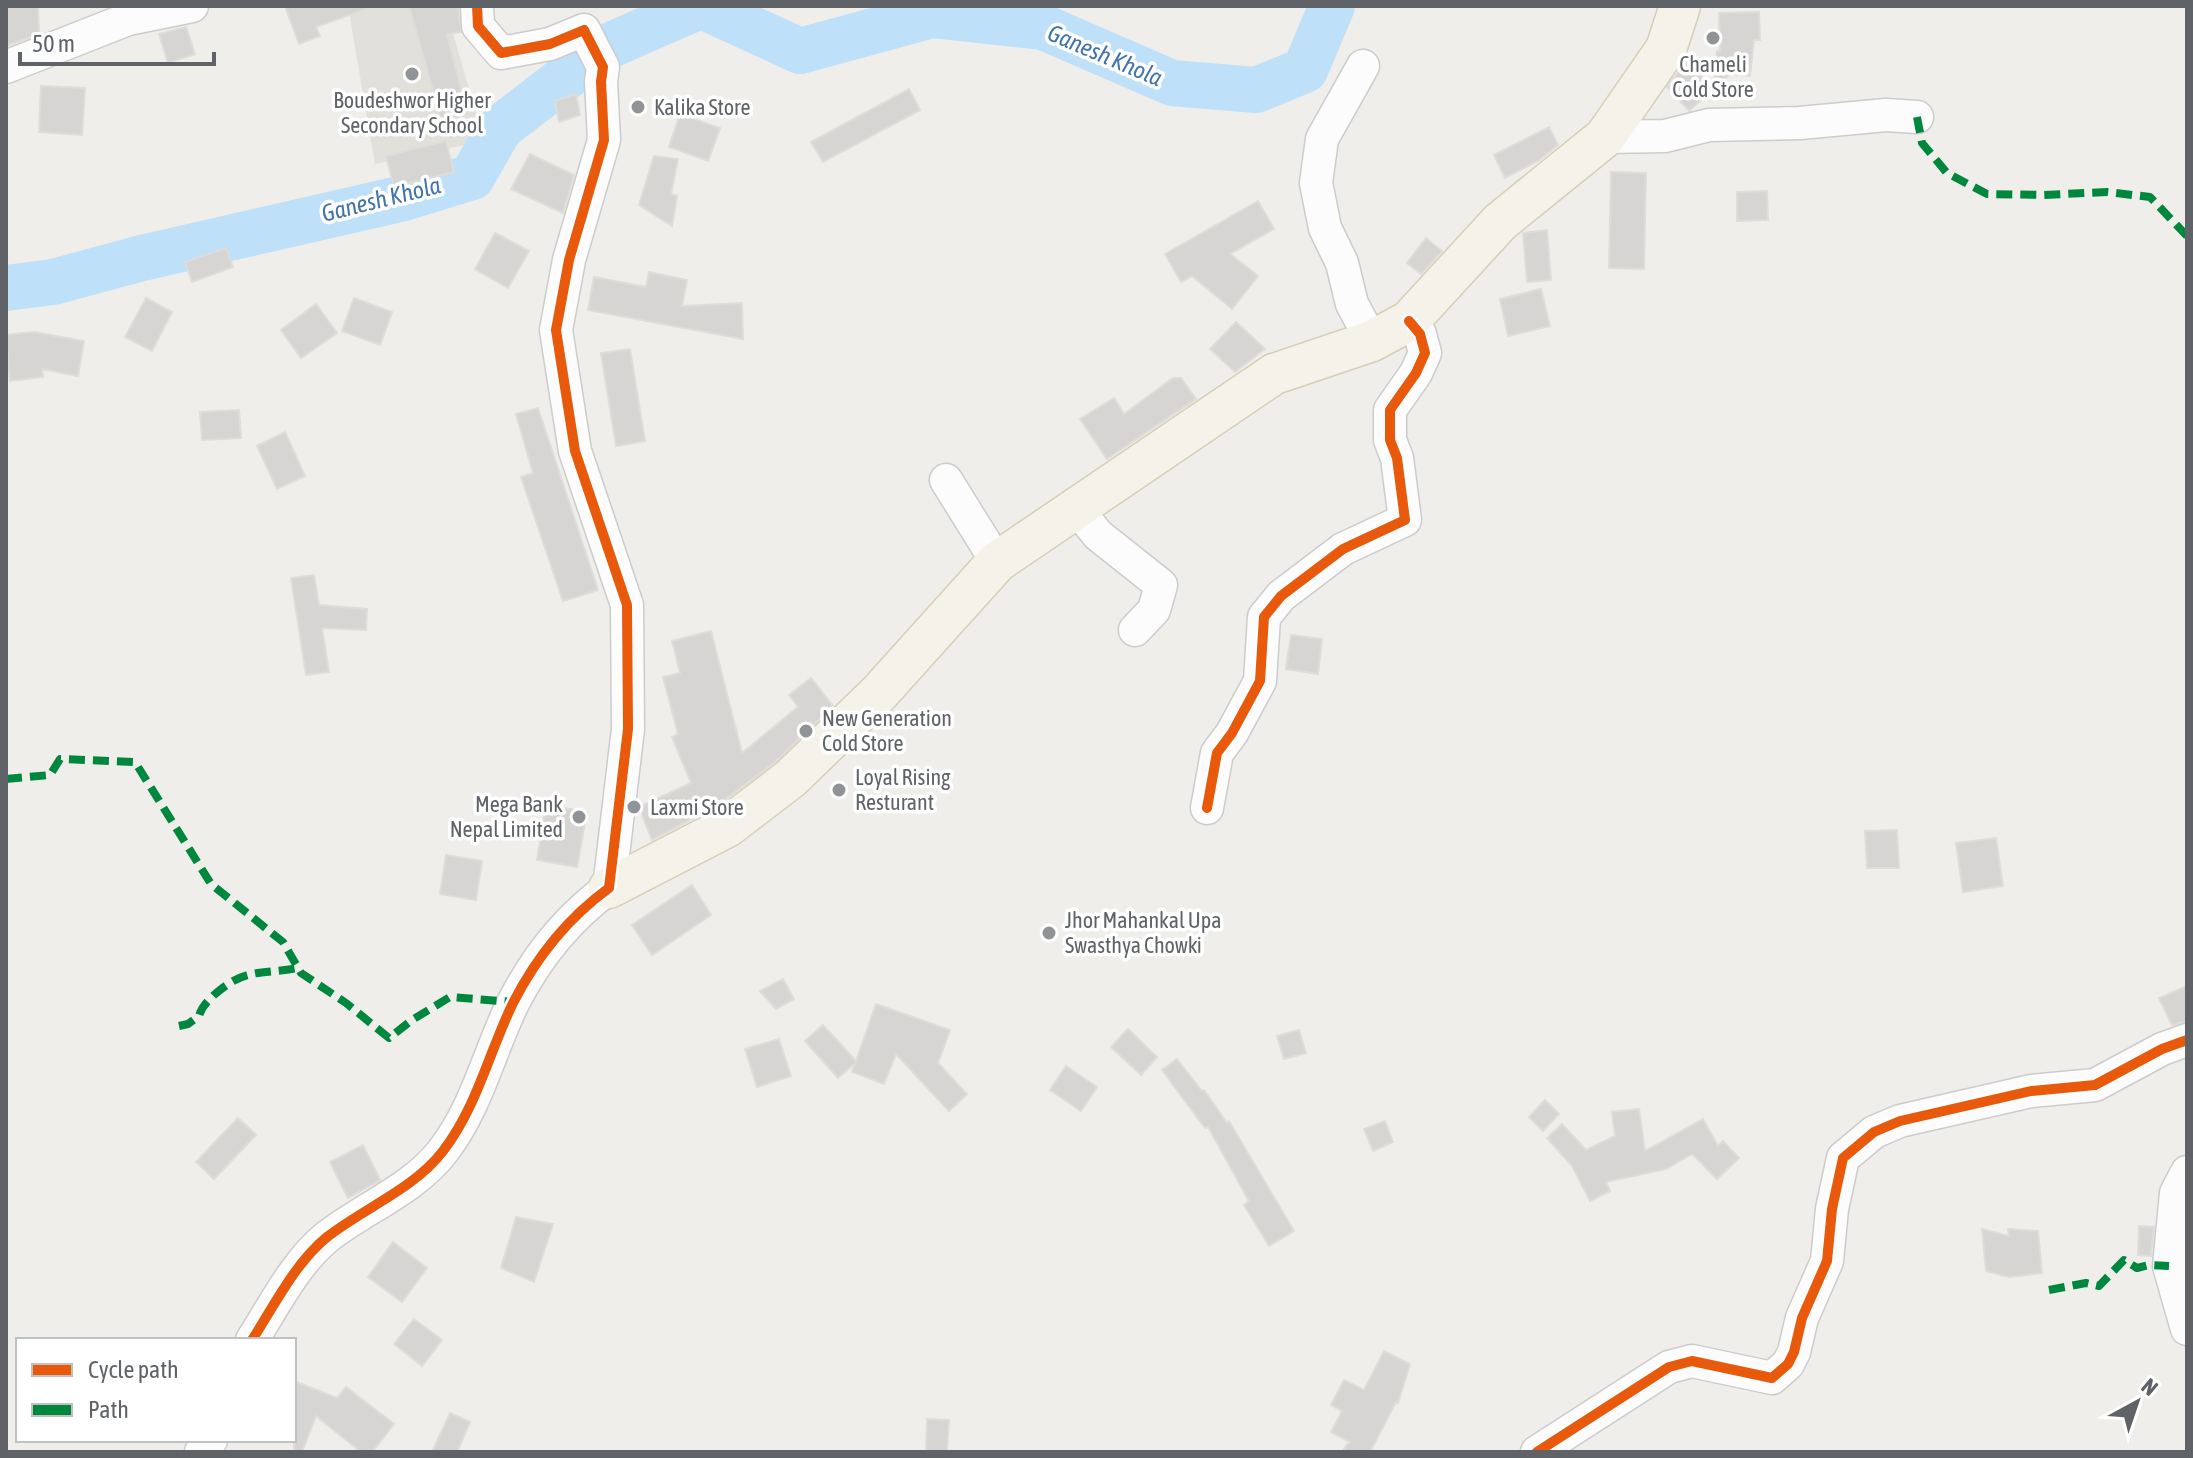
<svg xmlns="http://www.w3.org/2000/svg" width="2193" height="1458" font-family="'Asap Condensed',sans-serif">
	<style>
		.education { fill: #e2e0da }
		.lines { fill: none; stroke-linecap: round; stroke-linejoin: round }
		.river { stroke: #bfe0f9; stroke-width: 46 }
		.building { fill: #d6d5d3; stroke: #deddd9; stroke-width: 2 }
		.minor-casing { stroke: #cbcccc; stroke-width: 35 }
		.major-casing { stroke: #d7ceb8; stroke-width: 43 }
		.minor { stroke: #fdfcfc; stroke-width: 32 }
		.major { stroke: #f4f2e9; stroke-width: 40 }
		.quiet { stroke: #00873e; stroke-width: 8; stroke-dasharray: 16 8; stroke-linecap: butt }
		.cycleway-casing { stroke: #fff; stroke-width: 15 }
		.cycleway { stroke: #e8590c; stroke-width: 10 }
		.poi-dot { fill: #919496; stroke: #fff; stroke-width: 3 }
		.labels { text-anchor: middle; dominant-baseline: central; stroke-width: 7; stroke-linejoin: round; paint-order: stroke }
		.poi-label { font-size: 22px; fill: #5f6368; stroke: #fff; text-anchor: start }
		.water-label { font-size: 24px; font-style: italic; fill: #4174aa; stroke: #fff }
	</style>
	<rect width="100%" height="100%" fill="#efeeea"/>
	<path class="education" d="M348,6H445L484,141L375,164Z"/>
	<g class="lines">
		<g class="river">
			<path d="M702,6L800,51L932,15L1043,27L1172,83L1256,90L1305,70L1332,6"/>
			<path d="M6,288L53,282L142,258L404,198L472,177L500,128L604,48L700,6"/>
		</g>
	</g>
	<g class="building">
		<path d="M7,6H38L39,34L6,46Z"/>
		<path d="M285,6H366V9L316,27L320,36L299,44Z"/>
		<path d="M409,6H458L461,32L447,34L467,113L442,122Z"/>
		<path d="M1759,12L1760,40H1754L1750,76L1730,74L1714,89L1717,51H1720L1719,13Z"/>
		<path d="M186,27L195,54L168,63L159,34Z"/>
		<path d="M1687,61L1713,89L1689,111L1667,87Z"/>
		<path d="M41,86L85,88L82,135L39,132Z"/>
		<path d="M909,89L920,110L823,162L811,142Z"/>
		<path d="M576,94L580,115L559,122L555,101Z"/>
		<path d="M680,114L720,128L708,161L669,147Z"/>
		<path d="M1549,127L1558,145L1538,161L1505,178L1494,155Z"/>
		<path d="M446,141L454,172L394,187L386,156Z"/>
		<path d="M530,154L574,175L563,213L511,189Z"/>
		<path d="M654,156L678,159L671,194L677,196L672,226L639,205Z"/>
		<path d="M1611,172L1646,173L1644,269L1609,268Z"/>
		<path d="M1767,191L1768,220L1737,221V192Z"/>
		<path d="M1258,201L1274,229L1230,254L1258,276L1232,309L1192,276L1181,282L1165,254Z"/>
		<path d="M1547,230L1551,280L1527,282L1523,233Z"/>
		<path d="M495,233L529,251L508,288L475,269Z"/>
		<path d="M1426,238L1442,251L1421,274L1407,263Z"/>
		<path d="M226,248L233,267L192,282L185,262Z"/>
		<path d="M649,272L687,280L682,306L742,303L743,339L588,310L594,277L646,287Z"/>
		<path d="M1541,289L1550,326L1508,336L1500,299Z"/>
		<path d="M146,298L172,312L152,351L125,337Z"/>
		<path d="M354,298L392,312L380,345L342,331Z"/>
		<path d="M316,304L337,333L301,358L281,330Z"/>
		<path d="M1236,322L1265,349L1235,372L1210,349Z"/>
		<path d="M34,332L84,341L78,376L42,369L43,377L10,381L6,335Z"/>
		<path d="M630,349L645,441L616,446L601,353Z"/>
		<path d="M1173,378H1181L1196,399L1107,459L1080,419L1114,398L1124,414Z"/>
		<path d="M538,408L598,590L563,601L521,477L533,473L516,414Z"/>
		<path d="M239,410L241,438L202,440L200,412Z"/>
		<path d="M285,432L305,476L277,489L257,446Z"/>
		<path d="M314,575L319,605L367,609L366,630L322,628L329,672L306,675L291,578Z"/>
		<path d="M711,631L742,753L798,707L789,695L811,678L833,706L775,762L715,807L652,840L639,807L691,783L672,737L678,734L663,677L680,673L672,641Z"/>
		<path d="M1291,635L1322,639L1318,674L1286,669Z"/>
		<path d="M546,805L587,812L577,867L537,860Z"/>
		<path d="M1897,830L1899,868H1867L1865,831Z"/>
		<path d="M1996,838L2003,886L1963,892L1956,843Z"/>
		<path d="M446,855L482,861L476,900L440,894Z"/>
		<path d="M692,885L711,915L652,955L632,925Z"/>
		<path d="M783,979L794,999L776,1009L760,991Z"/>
		<path d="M2187,986V1021L2172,1025L2159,998Z"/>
		<path d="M876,1004L950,1030L938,1063L967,1094L949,1111L896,1054L884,1084L852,1072L855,1063L838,1078L805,1041L823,1025L856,1061Z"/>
		<path d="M1128,1029L1157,1057L1141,1075L1111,1047Z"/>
		<path d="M1299,1030L1306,1053L1284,1059L1277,1036Z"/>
		<path d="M779,1039L791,1076L757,1087L745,1049Z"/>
		<path d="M1177,1059L1202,1091L1204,1090L1227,1123L1229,1121L1294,1231L1269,1246L1244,1205L1249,1201L1208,1127L1205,1128L1162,1070Z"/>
		<path d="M1066,1066L1097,1087L1081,1111L1050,1090Z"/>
		<path d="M1545,1100L1559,1114L1543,1131L1529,1117Z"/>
		<path d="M1639,1109L1645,1151L1703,1119L1718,1146L1723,1141L1739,1158L1717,1179L1692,1154L1666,1169L1606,1182L1610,1191L1590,1201L1572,1166L1547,1138L1562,1124L1586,1150L1615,1136L1612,1112Z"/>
		<path d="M238,1118L256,1135L214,1179L196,1162Z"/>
		<path d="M1385,1121L1393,1142L1373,1151L1364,1129Z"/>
		<path d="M363,1145L380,1180L348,1198L330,1162Z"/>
		<path d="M516,1217L553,1224L534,1282L501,1268Z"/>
		<path d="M2139,1226L2154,1227L2151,1256L2138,1255Z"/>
		<path d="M1982,1229L2009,1236L2008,1229L2038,1231L2042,1273L2009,1277L1986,1271Z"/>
		<path d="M393,1242L427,1268L402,1302L368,1277Z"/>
		<path d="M414,1319L442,1340L422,1366L394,1344Z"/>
		<path d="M1384,1351L1410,1364L1398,1403L1396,1402L1370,1452H1341L1350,1442L1331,1432L1342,1411L1331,1405L1344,1380L1364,1390Z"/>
		<path d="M294,1381L337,1398L346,1387L394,1424L372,1452H361L316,1416L302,1452H294Z"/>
		<path d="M450,1413L470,1422L457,1452H432Z"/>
		<path d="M927,1419L949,1420L947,1452H926Z"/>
	</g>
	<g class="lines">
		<g class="minor-casing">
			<g id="minor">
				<path d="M1363,66L1322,139L1316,183L1325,228L1342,263L1352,304L1372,341"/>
				<path d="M6,67L128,19L192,6"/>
				<path d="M1605,137L1665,136L1709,125L1800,123L1886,115L1917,117"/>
				<path d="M946,480L997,562"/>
				<path d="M1077,509L1098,535L1161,585L1154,610L1135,630"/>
				<path d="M1207,808L1217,753L1232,733L1260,681L1264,617L1281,596L1343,549L1405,520L1397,458L1390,440V410L1416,373L1425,353L1420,334L1409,321"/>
				<path d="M2187,1172L2176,1193L2169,1266L2187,1329"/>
				<path d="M252,1340C274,1306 295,1263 327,1237C364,1208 414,1189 443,1151C477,1107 489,1052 513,1003C536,958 569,917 609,888L628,729L627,605L575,451L556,330L569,260L604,140L601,82L603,67L584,30L550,44L501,53L478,26L477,6"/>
				<path d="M201,1452L211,1440"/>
				<path d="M1537,1452L1669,1367L1692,1361L1772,1378L1788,1364L1794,1352L1802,1318L1827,1261L1832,1209L1843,1158L1874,1132L1900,1121L2031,1091L2095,1085L2162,1049L2187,1040"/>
			</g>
		</g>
		<g class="major-casing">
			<path id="major" d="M609,888L727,827L790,779L879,693L997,562L1274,374L1372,341L1409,321L1500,222L1605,137L1666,49L1680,6"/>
		</g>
		<use href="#minor" class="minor"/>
		<use href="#major" class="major"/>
		<g class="quiet">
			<path d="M1917,117L1922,143L1947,173L1987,194L2044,195L2107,192L2150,197L2187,236"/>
			<path d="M6,779L50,775L60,759L135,762L211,884L283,942L301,973L346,1003L389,1038L412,1020L450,997L514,1002"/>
			<path d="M179,1026L188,1024L199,1016C202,1006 207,1002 214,995C246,967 260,975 298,968"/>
			<path d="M2049,1290L2086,1283L2099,1286L2124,1260L2137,1268L2149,1265L2169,1266"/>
		</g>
		<g class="cycleway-casing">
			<g id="cycleway">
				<path d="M1207,808L1217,753L1232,733L1260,681L1264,617L1281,596L1343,549L1405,520L1397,458L1390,440V410L1416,373L1425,353L1420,334L1409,321"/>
				<path d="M252,1340C274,1306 295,1263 327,1237C364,1208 414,1189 443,1151C477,1107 489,1052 513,1003C536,958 569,917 609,888L628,729L627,605L575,451L556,330L569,260L604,140L601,82L603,67L584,30L550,44L501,53L478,26L477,6"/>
				<path d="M1537,1452L1669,1367L1692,1361L1772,1378L1788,1364L1794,1352L1802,1318L1827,1261L1832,1209L1843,1158L1874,1132L1900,1121L2031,1091L2095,1085L2162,1049L2187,1040"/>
			</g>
		</g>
		<use href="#cycleway" class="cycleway"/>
	</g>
	<g class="poi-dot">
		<circle cx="1713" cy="38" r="8"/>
		<circle cx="412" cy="74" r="8"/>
		<circle cx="638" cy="107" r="8"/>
		<circle cx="806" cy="731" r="8"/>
		<circle cx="839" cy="790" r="8"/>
		<circle cx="634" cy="807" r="8"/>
		<circle cx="579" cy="817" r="8"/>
		<circle cx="1049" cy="933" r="8"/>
	</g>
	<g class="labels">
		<g class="poi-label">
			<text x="1713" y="64" text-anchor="middle">Chameli<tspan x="1713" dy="25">Cold Store</tspan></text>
			<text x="412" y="100" text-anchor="middle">Boudeshwor Higher<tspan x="412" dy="25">Secondary School</tspan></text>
			<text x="654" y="107">Kalika Store</text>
			<text x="822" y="718">New Generation<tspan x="822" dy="25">Cold Store</tspan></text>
			<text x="855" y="777">Loyal Rising<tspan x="855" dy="25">Resturant</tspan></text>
			<text x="563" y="804" text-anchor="end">Mega Bank<tspan x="563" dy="25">Nepal Limited</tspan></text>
			<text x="650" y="807">Laxmi Store</text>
			<text x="1065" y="920">Jhor Mahankal Upa<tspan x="1065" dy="25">Swasthya Chowki</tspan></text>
		</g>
		<g class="water-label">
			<text transform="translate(1105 55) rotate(23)">Ganesh Khola</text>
			<text transform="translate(381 199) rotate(-14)">Ganesh Khola</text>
		</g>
	</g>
	<rect width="2193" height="1458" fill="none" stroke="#5f6368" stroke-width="16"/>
	<rect x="16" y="1338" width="280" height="104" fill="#ffffff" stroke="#bfc1c3" stroke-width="2"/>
	<rect x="32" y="1364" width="40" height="12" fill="#e8590c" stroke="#bfc1c3" stroke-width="2"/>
	<text x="88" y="1378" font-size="24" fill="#5f6368">Cycle path</text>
	<rect x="32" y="1404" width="40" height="12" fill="#00873e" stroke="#bfc1c3" stroke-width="2"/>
	<text x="88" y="1418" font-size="24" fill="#5f6368">Path</text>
	<g transform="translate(2137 1402) rotate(40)" stroke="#ffffff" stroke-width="6" paint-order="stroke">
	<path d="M0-6L14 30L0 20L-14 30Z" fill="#5f6368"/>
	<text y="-12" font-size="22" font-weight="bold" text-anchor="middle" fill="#5f6368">N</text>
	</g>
	<path d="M20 52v12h194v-12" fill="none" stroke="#5f6368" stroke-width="4"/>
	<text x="32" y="52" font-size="24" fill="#5f6368" stroke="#ffffff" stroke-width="6" paint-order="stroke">50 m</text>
</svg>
